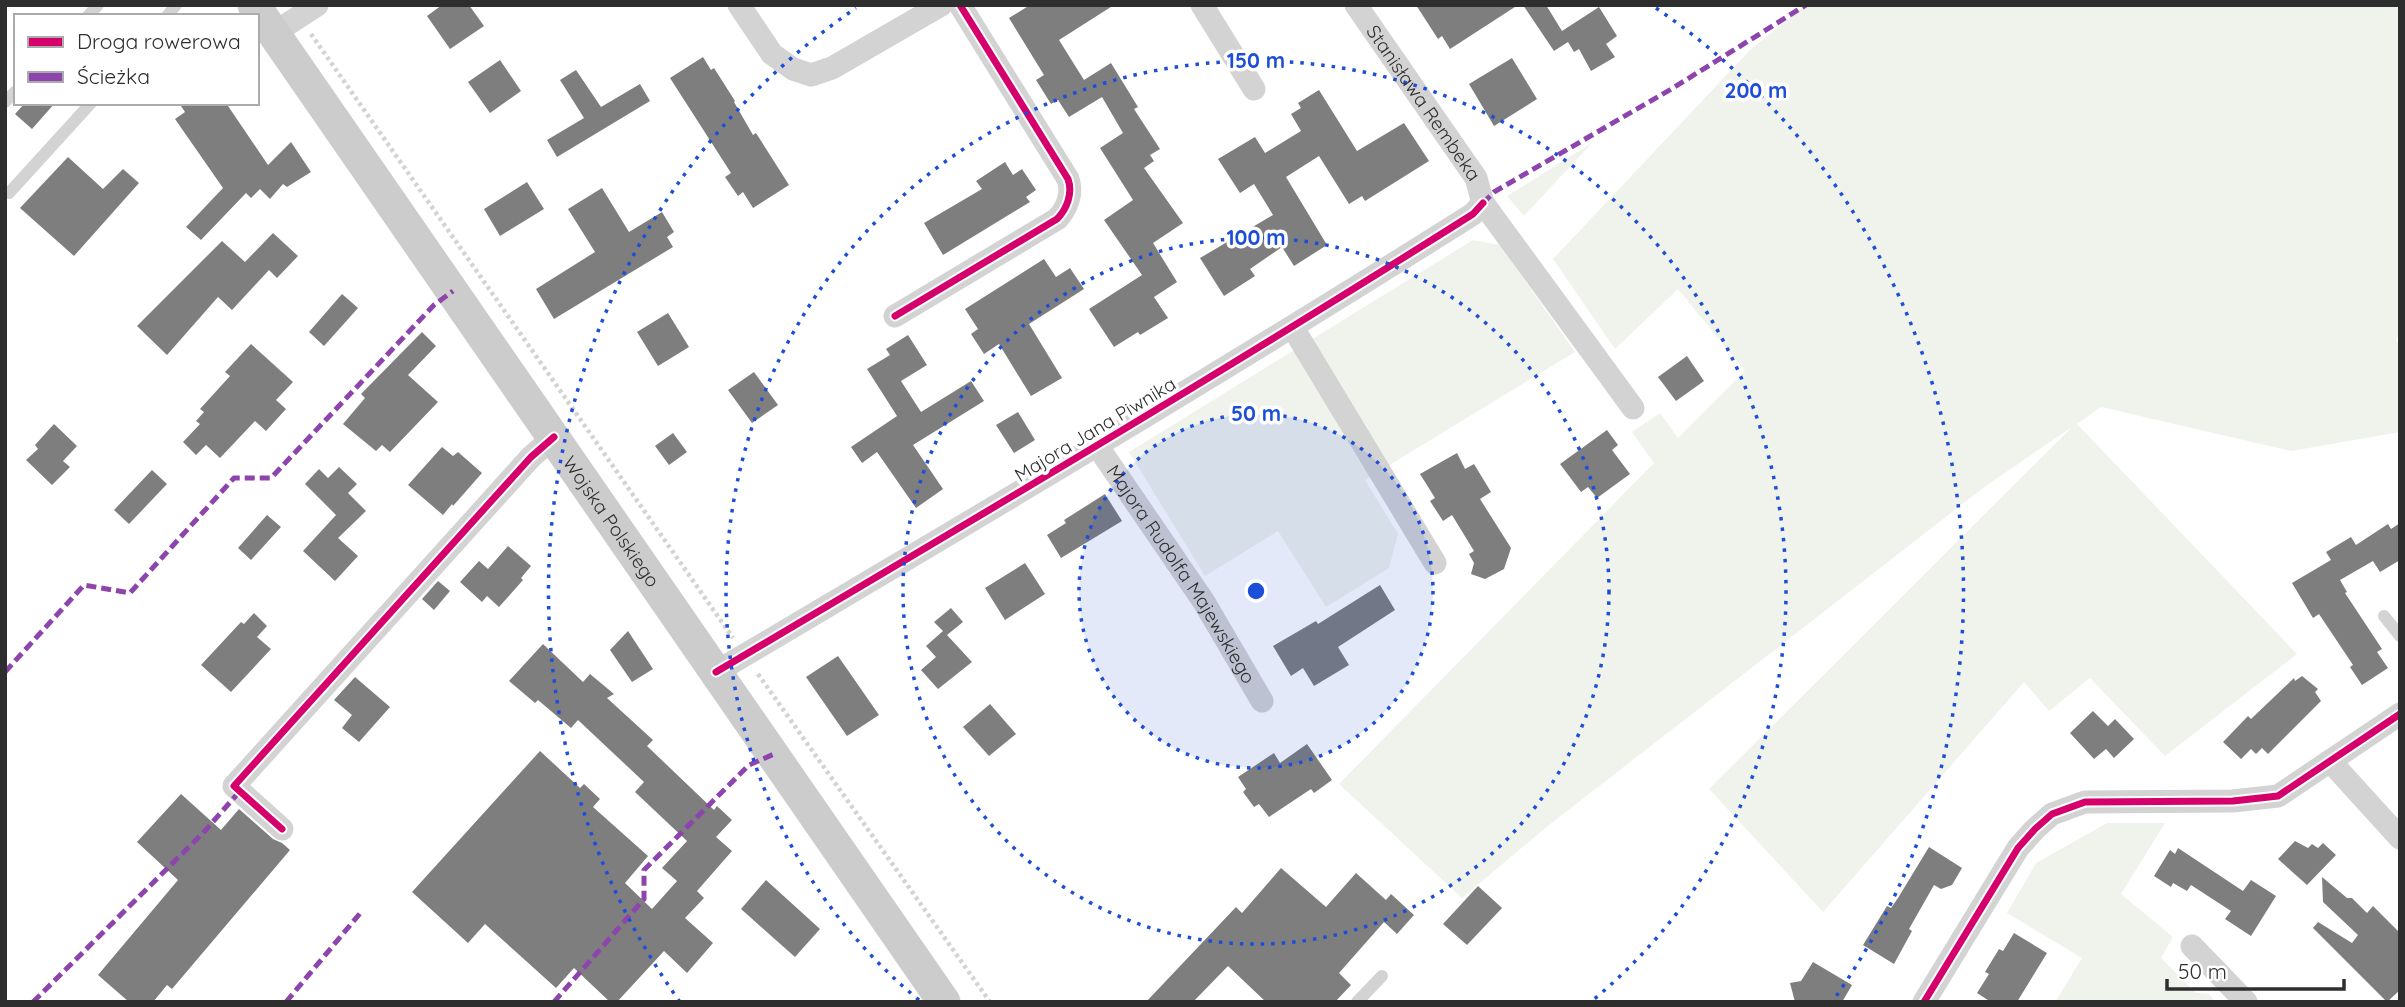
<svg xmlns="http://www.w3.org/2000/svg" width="2405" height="1007" font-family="Quicksand,sans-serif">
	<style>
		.green { fill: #eff3ec }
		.building { fill: #7e7e7e }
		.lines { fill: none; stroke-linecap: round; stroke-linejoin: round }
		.path { stroke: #d3d3d3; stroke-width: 4.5; stroke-dasharray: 3.5 3.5; stroke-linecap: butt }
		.lane { stroke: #d3d3d3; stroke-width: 12 }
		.street { stroke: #d3d3d3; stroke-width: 23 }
		.secondary { stroke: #ccc; stroke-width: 33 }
		.quiet { stroke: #8e44ad; stroke-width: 5; stroke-dasharray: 10 5; stroke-linecap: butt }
		.cycleway-casing { stroke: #fff; stroke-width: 11 }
		.cycleway { stroke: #d6006c; stroke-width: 7 }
		.ring { fill: none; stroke: #1d4ed8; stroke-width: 3.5; stroke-dasharray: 3.5 7 }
		.labels { text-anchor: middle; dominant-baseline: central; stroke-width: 7; stroke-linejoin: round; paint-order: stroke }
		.street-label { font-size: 19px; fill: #2e2e2e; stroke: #fff }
		.centre { fill: #1d4ed8; stroke: #fff; stroke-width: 3.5 }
		.ring-label { font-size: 21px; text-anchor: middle; font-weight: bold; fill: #1d4ed8; stroke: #fff; stroke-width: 7; stroke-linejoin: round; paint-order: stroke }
	</style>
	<rect width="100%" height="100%" fill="#fff"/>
	<g class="green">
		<path d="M1806,5H2400V331L2396,340L2400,346V432L2291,451L2101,407L2077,424L2297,654L2165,756L2090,678L2049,711L2024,682L1823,912L1709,789L2072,427L1987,485L1549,825L1462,898L1339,784L1654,463L1632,432L1660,413L1678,438L1745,371L1678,289L1615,349L1553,259L1751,49Z"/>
		<path d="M1592,143L1524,216L1507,196Z"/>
		<path d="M1473,240L1500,245L1575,352L1365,480L1398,534L1389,568L1326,607L1278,531L1205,576L1129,452Z"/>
		<path d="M2107,823H2165L2121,894L2173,937L2161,958L2196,993L2209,994L2215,1002H2055L2082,958L2007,913L2036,863Z"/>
	</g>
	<g class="building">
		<path d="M442,5H469L484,26L450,49L427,16Z"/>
		<path d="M1030,5H1114L1059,40L1084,80L1111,63L1138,107L1134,109L1160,149L1150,155L1154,161L1144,168L1183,223L1153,243L1177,282L1154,297L1168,318L1140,335L1138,332L1114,347L1089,309L1142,275L1104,220L1133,200L1100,148L1123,133L1102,97L1069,117L1058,100L1051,104L1036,80L1044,75L1009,18Z"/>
		<path d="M1416,5H1518L1450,49L1442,36L1438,39Z"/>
		<path d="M1523,5H1546L1562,31L1599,7L1617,36L1606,44L1615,57L1591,71L1579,49L1574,52L1568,42L1554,51Z"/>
		<path d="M703,57L711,70L714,68L735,101L734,102L753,135L756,133L789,185L753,208L743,192L738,196L725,177L731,173L670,78Z"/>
		<path d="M1512,58L1537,99L1494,126L1469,84Z"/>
		<path d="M500,60L521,91L490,113L468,82Z"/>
		<path d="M576,70L601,107L640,84L650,101L557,157L547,140L584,118L560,80Z"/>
		<path d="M1319,90L1357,151L1404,123L1429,161L1365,201L1362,196L1349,204L1319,156L1286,177L1327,245L1294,266L1282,247L1250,269L1255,276L1224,296L1200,258L1273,215L1254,184L1240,193L1218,159L1255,137L1265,153L1301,131L1291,114L1301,108L1298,103Z"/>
		<path d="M25,103H55L32,129L15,114Z"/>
		<path d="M179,103H226L268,165L291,142L311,172L287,187L283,184L270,199L260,189L251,198L246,193L201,240L186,227L223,188L175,119L185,112Z"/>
		<path d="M68,157L103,189L123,169L139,183L74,256L20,208Z"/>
		<path d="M1005,162L1013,175L1022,169L1036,190L1026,197L1030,202L943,255L924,223L982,189L976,181Z"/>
		<path d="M527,182L544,209L500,236L484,209Z"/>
		<path d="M602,188L629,232L662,212L674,232L667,237L673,247L554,319L536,289L595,252L568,209Z"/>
		<path d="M273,233L298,256L277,278L269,270L232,310L218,297L167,355L137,326L222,241L245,262Z"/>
		<path d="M1044,259L1056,277L1070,268L1084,289L1029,324L1062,378L1031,396L999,344L984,354L971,334L978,329L965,309Z"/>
		<path d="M342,294L358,308L324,346L309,332Z"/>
		<path d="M668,313L689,347L658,366L637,332Z"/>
		<path d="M422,332L436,346L408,375L438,402L390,452L382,445L376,451L343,424L365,398L361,394Z"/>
		<path d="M908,335L927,365L901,381L921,412L971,381L984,401L913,445L943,489L916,508L877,452L862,463L851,447L897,416L867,369L890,355L886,349Z"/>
		<path d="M251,344L293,382L276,400L286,409L266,431L255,421L220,458L206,445L196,455L183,442L200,424L196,421L204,412L200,409L230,376L225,372Z"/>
		<path d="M1687,356L1704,381L1676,401L1658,377Z"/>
		<path d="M754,372L778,405L752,423L728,390Z"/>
		<path d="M1018,412L1035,440L1014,453L996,425Z"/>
		<path d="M54,424L77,446L63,461L70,467L52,485L26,460L38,449L35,445Z"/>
		<path d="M1607,430L1618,445L1612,450L1630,474L1597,498L1588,487L1581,492L1560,464Z"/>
		<path d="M673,433L687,452L669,465L655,446Z"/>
		<path d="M442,447L453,456L458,452L482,473L453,506L452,504L443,515L408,485Z"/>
		<path d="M1457,453L1465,469L1474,464L1491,492L1480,499L1511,548L1504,569L1485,579L1471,574L1474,563L1469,554L1474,551L1452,515L1443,521L1430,501L1435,498L1420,474Z"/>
		<path d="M339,467L357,484L348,493L366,511L338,538L358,556L335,581L303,551L336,515L305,484L319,469L328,478Z"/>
		<path d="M152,470L167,484L129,524L114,510Z"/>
		<path d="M1105,494L1122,521L1061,558L1047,535L1066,523L1064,520Z"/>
		<path d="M267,515L281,527L251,560L238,548Z"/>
		<path d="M2400,523V560L2380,572L2373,561L2340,580L2347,592L2345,593L2382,649L2377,652L2388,668L2362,685L2350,667L2353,665L2319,614L2313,618L2292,583L2331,560L2326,552L2351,537L2356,545L2388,524L2391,529Z"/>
		<path d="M508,546L531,566L521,578L523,580L499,607L487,596L482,602L460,582L479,561L488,569Z"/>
		<path d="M1025,563L1045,594L1005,620L985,588Z"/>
		<path d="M438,581L450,591L434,610L422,599Z"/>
		<path d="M1380,585L1395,610L1338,647L1349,665L1314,686L1303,668L1291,676L1273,646L1316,621L1318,624Z"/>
		<path d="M951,608L963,622L947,635L972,662L938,689L921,670L936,657L926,646L943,631L934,622Z"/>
		<path d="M254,613L267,626L257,637L271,649L231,692L201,665L241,622L244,624Z"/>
		<path d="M628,631L653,669L632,682L610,650Z"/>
		<path d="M543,644L583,682L590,674L614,694L607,698L653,740L647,746L714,810L717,806L732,820L716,837L732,851L697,891L704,898L685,918L713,943L687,973L664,951L617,1002H610L574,968L556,988L485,924L468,943L412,892L540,751L580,788L584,784L600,799L593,807L648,856L625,883L652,909L677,881L662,868L687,841L635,792L644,782L578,720L571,728L538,700L535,703L509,681Z"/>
		<path d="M838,656L879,715L847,736L806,677Z"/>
		<path d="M2302,676L2318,689L2315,692L2321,701L2268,754L2262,748L2256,754L2251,749L2241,759L2223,742L2248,716L2251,719L2294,678L2295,681Z"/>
		<path d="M355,677L390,707L359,742L342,728L352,715L334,700Z"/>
		<path d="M990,704L1016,734L989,756L963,727Z"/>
		<path d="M2093,711L2108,726L2115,719L2134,739L2114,758L2106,749L2094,759L2070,733Z"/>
		<path d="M1307,744L1332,780L1314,793L1311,789L1269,817L1259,804L1254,807L1243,792L1246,789L1238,777L1274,753L1280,763Z"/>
		<path d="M181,794L221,830L239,809L273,839L282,843L290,850L172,989L167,985L153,1002H129L98,975L178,880L137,842Z"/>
		<path d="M2295,841L2308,848L2312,844L2318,848L2323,843L2336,855L2307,885L2278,859Z"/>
		<path d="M1929,847L1962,868L1952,885L1941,889L1934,885L1909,929L1912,931L1894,964L1863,945L1887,906L1891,908L1898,898Z"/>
		<path d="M2178,848L2243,891L2251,880L2276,896L2251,936L2225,919L2231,911L2191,885L2187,891L2173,883L2171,887L2154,876L2170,850L2175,854Z"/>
		<path d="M1281,868L1326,907L1356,873L1386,900L1391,894L1414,915L1397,934L1384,922L1339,973L1351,985L1335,1002H1266L1228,966L1193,1002H1146L1236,907L1242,913Z"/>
		<path d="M2322,877L2347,898H2352L2367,913L2373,906L2400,933V990L2387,1002L2313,928L2318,922L2352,943L2358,935L2323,902Z"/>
		<path d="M766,880L820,929L795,957L741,909Z"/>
		<path d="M1478,886L1502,908L1467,945L1443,924Z"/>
		<path d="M2014,933L2047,953L2017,1002H1991L1977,993L1989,974L1985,972L1999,949L2003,951Z"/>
		<path d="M1813,962L1852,985L1842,1002H1795L1790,983L1801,981Z"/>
	</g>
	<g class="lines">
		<g class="path">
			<path d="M311,34L733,638"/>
			<path d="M758,674L990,1002"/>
		</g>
		<g class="lane">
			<path d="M88,16L98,5"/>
			<path d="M167,16L176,5"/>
			<path d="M5,102L16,91"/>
			<path d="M9,193L91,103"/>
			<path d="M2384,616L2400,636"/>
			<path d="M1357,1002L1382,976"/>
		</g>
		<g class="street">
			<path d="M739,5L772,54L793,69L811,75L832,68L941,5"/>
			<path d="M1202,5L1254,89"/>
			<path id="s1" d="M1356,5L1476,178L1483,203L1633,408"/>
			<path d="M274,33L317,5"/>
			<path d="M895,316L1057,219C1067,209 1073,193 1068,179L960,5"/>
			<path d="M1293,328L1435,563"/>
			<path id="s2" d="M1098,447L1204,602L1262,701"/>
			<path d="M716,672C970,522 1223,372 1473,214L1483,203"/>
			<path d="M2330,761L2400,838"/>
			<path d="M282,829L234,786L531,457L554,437"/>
			<path d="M2192,946L2246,1002"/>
			<path d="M1924,1002L2018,848L2035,829L2052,814L2085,802L2233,801L2278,796L2400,714"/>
		</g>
		<path class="secondary" id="s3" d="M254,5L944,1002"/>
		<g class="quiet">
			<path d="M1483,203L1494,192L1673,88L1806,5"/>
			<path d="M5,672L84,585L130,593L234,478H271L434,305L453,291"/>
			<path d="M33,1002L203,833L240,791"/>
			<path d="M286,1002L362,911"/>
			<path d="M554,1002L644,899V870L749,765L774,754"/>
		</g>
		<g class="cycleway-casing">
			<g id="cycleway">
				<path d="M895,316L1057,219C1067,209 1073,193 1068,179L960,5"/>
				<path d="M716,672C970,522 1223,372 1473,214L1483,203"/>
				<path d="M282,829L234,786L531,457L554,437"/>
				<path d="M1924,1002L2018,848L2035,829L2052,814L2085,802L2233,801L2278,796L2400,714"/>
			</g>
		</g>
		<use href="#cycleway" class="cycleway"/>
	</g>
	<circle cx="1256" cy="591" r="177" fill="#1d4ed8" fill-opacity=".12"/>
	<g class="ring">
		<circle cx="1256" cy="591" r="177"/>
		<circle cx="1256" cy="591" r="353"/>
		<path d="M919 1000A530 530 0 1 1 1593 1000"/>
		<path d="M680 1002A707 707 0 0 1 856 8M1656 8A707 707 0 0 1 1832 1002"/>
	</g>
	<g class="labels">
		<g class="street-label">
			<text stroke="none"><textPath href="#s1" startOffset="119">Stanisława Rembeka</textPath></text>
			<text transform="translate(1095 429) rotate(-31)">Majora Jana Piwnika</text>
			<text stroke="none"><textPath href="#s3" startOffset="628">Wojska Polskiego</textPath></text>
			<text stroke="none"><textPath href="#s2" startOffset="152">Majora Rudolfa Majewskiego</textPath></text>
		</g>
	</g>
	<circle cx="1256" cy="591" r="10" class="centre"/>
	<g class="ring-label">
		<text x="1256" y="68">150 m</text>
		<text x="1756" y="98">200 m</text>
		<text x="1256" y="245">100 m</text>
		<text x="1256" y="421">50 m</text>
	</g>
	<rect width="2405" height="1007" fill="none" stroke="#2e2e2e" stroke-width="14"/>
	<rect x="14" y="14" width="245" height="91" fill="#ffffff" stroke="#ababab" stroke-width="2"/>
	<rect x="28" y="37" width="35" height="10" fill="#d6006c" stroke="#ababab" stroke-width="2"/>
	<text x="77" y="49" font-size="21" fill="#2e2e2e">Droga rowerowa</text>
	<rect x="28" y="72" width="35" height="10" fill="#8e44ad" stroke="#ababab" stroke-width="2"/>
	<text x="77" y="84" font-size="21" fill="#2e2e2e">Ścieżka</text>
	<path d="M2167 979v10h177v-10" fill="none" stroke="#2e2e2e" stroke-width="3.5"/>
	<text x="2178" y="979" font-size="21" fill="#2e2e2e" stroke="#ffffff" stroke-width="5" paint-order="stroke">50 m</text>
</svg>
